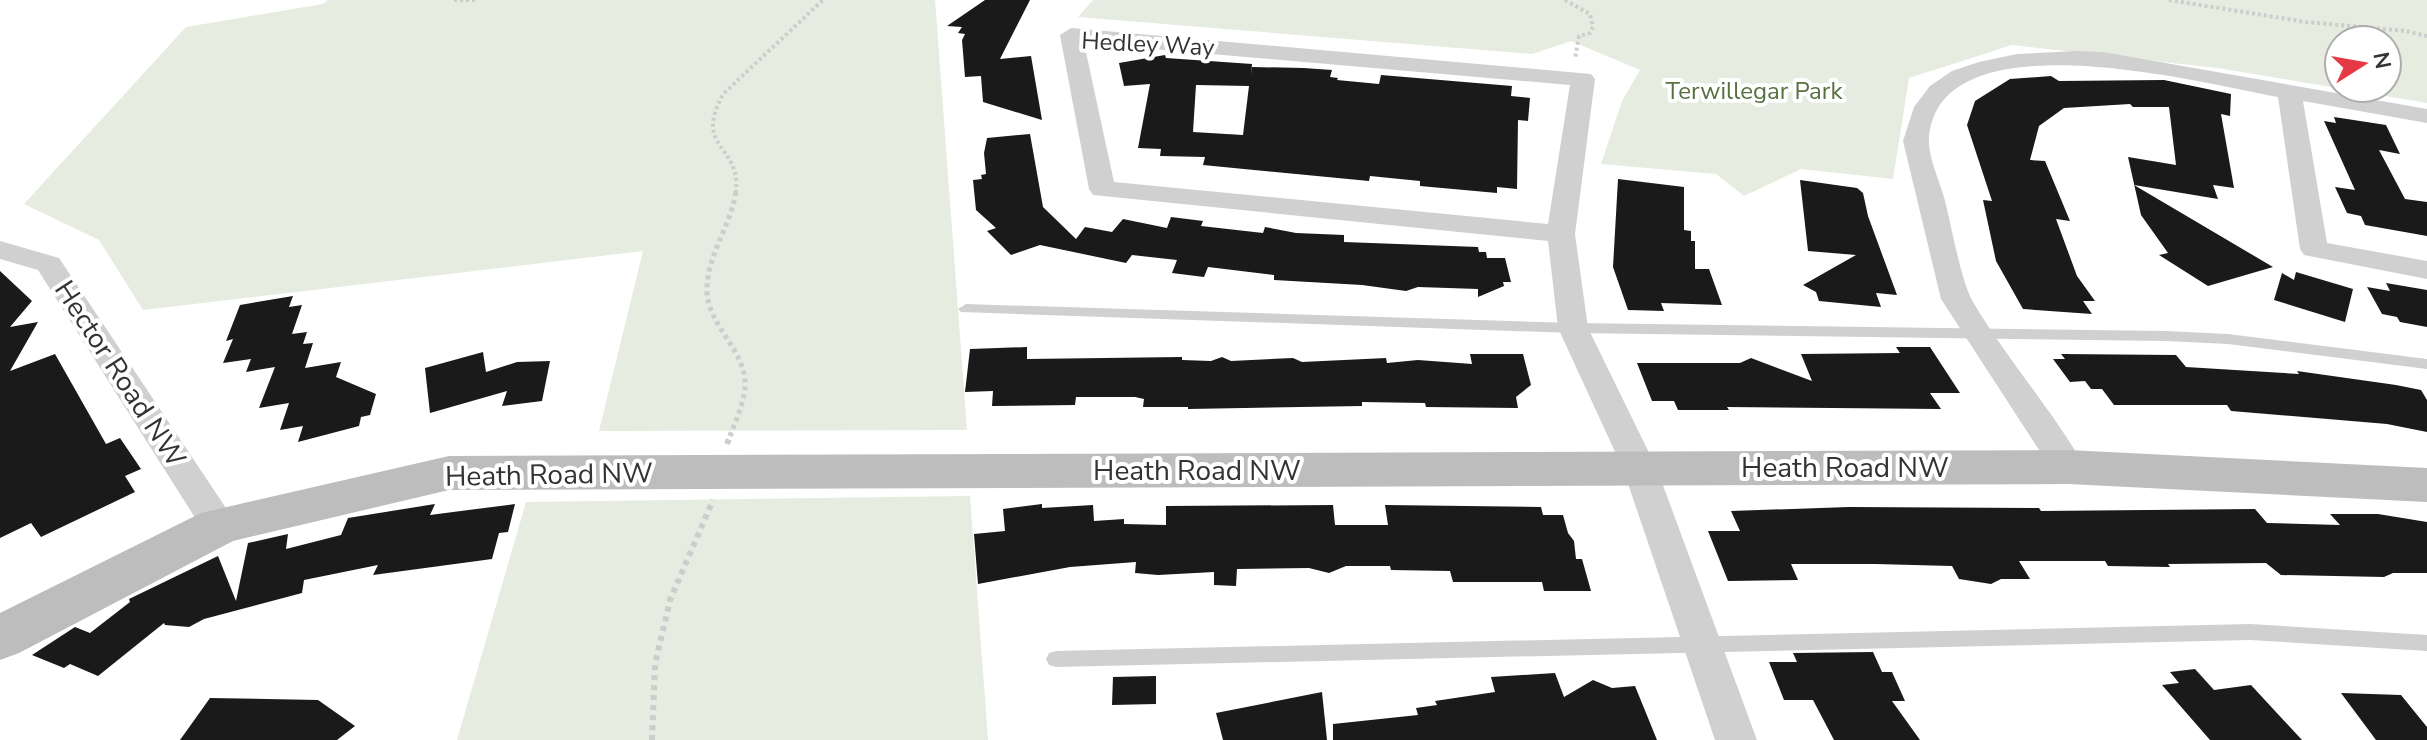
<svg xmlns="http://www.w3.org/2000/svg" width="2427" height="740" font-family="'Nunito Sans',sans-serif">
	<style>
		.green { fill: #e6ecdf; fill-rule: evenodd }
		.building { fill: #1a1a1a; fill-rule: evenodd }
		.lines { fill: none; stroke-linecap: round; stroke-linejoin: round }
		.path-far2 { stroke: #cdcdcd; stroke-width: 4; stroke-dasharray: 3 3; stroke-linecap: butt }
		.path-far1 { stroke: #cdcdcd; stroke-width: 5; stroke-dasharray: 4 4; stroke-linecap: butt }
		.path { stroke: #cdcdcd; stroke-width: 6; stroke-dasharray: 5 5; stroke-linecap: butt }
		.lane { fill: #d0d0d0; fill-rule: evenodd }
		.street { fill: #d0d0d0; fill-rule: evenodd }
		.secondary { fill: #bdbdbd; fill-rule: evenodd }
		.labels { text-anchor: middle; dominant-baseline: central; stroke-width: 8; stroke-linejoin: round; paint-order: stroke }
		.far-street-label { font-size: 24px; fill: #333; stroke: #fff }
		.far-park-label { font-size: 24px; fill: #56703f; stroke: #fff }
		.street-label { font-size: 28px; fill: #333; stroke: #fff }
	</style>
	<rect width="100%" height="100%" fill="#fff"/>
	<g class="green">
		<path d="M328,0H935L967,430L599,431L643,251L143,310L99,240L24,204L186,27L323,4Z"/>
		<path d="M1093,0H2427V103L2217,68L2012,45L1909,78L1893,179L1801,169L1744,196L1716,174L1601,164L1622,101L1640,70L1571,41L1532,54L1078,17ZM2339,40H2387V88H2339Z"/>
		<path d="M970,496L988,740H457L526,502Z"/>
	</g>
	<g class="building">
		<path d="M985,0H1030L1000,59L1031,56L1042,120L983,102L981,76L965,77L962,40L965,34L958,33L962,27L947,26Z"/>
		<path d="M1165,55L1166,58L1252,64L1251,76L1252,67L1304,68L1332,70L1330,77L1338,78L1337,80L1379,84L1381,75L1512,86L1511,96L1530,98L1528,121L1518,120L1517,189L1497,187V193L1420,186V181L1370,176L1369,181L1203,165L1205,157L1160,156L1161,149L1138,148L1150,84L1124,86L1119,63ZM1196,85L1249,86L1243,135L1193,132Z"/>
		<path d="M2051,76L2059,81L2164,80L2231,94L2230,116L2221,114L2234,188L2213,185L2218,199L2134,185L2273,267L2208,286L2159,255L2168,253L2141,215L2128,157L2176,165L2169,107H2133L2130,104L2064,108L2039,126L2030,160L2045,161L2070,221L2056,219L2077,276L2095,301H2083L2092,314L2023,309L1996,261L1983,200L1992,201L1967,125L1975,101L2010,79Z"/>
		<path d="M2334,117L2386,125L2400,154L2379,150L2405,199L2427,202V236L2365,225L2361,216L2347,213L2335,187L2355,190L2324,121L2336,123Z"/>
		<path d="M1030,134L1043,207L1076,239L1085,227L1112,232L1123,219L1167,228L1171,217L1203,221L1201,226L1263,233L1265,227L1296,233L1344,235V242L1478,247L1479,252H1486L1487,258H1505L1511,282H1503L1504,286L1478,297V289L1418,287L1406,291L1362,285L1274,280V275L1208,267L1204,277L1172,273L1177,260L1132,255L1126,263L1040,245L1011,255L987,231L996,228L976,210L973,180L982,179L981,175L986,174L984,153L987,138Z"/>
		<path d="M1618,179L1684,187V230L1691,231V241H1695V269H1709L1722,305L1661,303L1664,311L1628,310L1613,267Z"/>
		<path d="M1800,180L1857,188L1863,193L1868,216L1897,295L1876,293L1881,307L1819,301L1816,292L1803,285L1856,255L1808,251Z"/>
		<path d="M0,271L32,301L10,327L38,322L10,371L55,354L106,444L120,438L141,469L125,476L135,492L41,537L31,523L0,538Z"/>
		<path d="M2296,272L2353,289L2345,322L2274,300L2282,273L2294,280Z"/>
		<path d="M2386,283L2427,290V327L2400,322L2397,317L2382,314L2367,287L2390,291Z"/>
		<path d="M293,296L289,307L302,305L292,334L307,332L303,344L313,343L305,368L341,362L336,377L376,394L370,415L361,417L359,426L298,442L303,426L280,430L289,403L259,408L275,367L246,372L251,359L223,363L233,339L226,341L240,305Z"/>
		<path d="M1027,347V359L1182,357V360L1211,361L1222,357L1231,361L1293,358L1302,362L1386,358L1387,363L1418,360L1472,364L1470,354H1523L1531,385L1516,397L1518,408L1426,407L1425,403L1362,402V406L1188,409V407H1143L1144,399L1135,397H1076L1075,405L992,406L993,391L965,392L970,349Z"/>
		<path d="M1896,347H1930L1960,393H1930L1941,409L1727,407L1729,410H1678L1674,401H1652L1637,363H1740L1751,358L1812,381L1801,354L1900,353Z"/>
		<path d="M483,352L486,372L517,362L550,361L542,401L502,406L507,391L430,413L425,368Z"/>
		<path d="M2061,354L2176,355L2186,367L2299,374L2297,371L2396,385L2421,390L2427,400V432L2387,424L2231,411L2227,405H2114L2102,389H2091L2085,381L2070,382L2053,359H2065Z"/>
		<path d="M435,504L430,515L515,504L508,532L499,533L492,559L373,575L378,565L304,580L302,593L204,619L189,627L165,625L164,623L98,676L70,664L64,668L32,655L75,627L90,633L130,602L129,599L218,556L236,601L248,543L288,534L286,549L341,535L348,518Z"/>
		<path d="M1042,504V508L1093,505L1094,521L1124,519V524L1166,525V506L1333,505L1335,525H1388L1385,505L1541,507L1543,515H1563L1568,533L1574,541L1576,559H1582L1591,591H1544L1542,582H1453L1450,571L1391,570L1390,566H1346L1329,573L1309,568L1237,569L1236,586L1214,585V572L1158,575L1135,573L1136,562L1070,567L978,584L974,534L1005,531L1003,509Z"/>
		<path d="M1849,507L2039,508L2041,511L2255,509L2267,523L2340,525L2330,514H2378L2427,522V573H2393L2384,577L2281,575L2266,563L2168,564L2170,567L2108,566L2105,561H2019L2030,579H2001L1991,584L1959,579L1952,566L1875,564H1791L1798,580L1728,581L1708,531H1740L1731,511Z"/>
		<path d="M1873,652L1882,672H1892L1905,701H1892L1920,740H1834L1813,700H1784L1769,662H1797L1793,653Z"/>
		<path d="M2195,669L2214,690L2251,685L2302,740H2210L2162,685L2179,683L2170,672Z"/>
		<path d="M1555,673L1564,697L1593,680L1612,688L1635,686L1657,740H1333V724L1418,715L1416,708L1437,705L1435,701L1495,692L1491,677Z"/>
		<path d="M1156,676V704L1112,705L1113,677Z"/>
		<path d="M1322,692L1327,740H1223L1216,713Z"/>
		<path d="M2341,693L2401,695L2427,727V740H2376Z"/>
		<path d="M210,698L318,700L355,726L337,740H180Z"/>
	</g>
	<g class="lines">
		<g class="path-far2">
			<path d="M454,0H475"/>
			<path d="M1565,0L1590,14L1593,27L1590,33L1579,36L1575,59"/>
			<path d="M2169,0L2306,22L2406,31L2427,36"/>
			<path d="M736,193C741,142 693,151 723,94L823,0"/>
		</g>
		<path class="path-far1" d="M730,436C736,421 743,405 745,388C748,352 709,328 707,292C706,256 731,226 736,191"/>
		<g class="path">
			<path d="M727,444L731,434"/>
			<path d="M652,740L655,664L670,600L713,500"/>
		</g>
		<g class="lane">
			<path d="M966,304L1573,323L2166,331L2228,334L2427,359V369L2228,344L2166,341L1573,333L961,312L958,309Z"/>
			<path d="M2250,624L2427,635V651L2250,640L1056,667L1049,665L1046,659L1049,653L1056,651Z"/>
		</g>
		<g class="street">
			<path d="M1071,28L1591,74L1595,79L1575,234L1588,328L1657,469L1757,740H1715L1623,469L1558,328L1548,241L1093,195L1089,189L1060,35ZM1084,43L1570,85L1548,224L1114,182Z"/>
			<path d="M2077,51L2103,52L2427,109V123L2303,101L2327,243L2427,261V279L2304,255L2300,249L2278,97C2204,84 1938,13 1929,139C1928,156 1939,180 1944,197C1951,223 1961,282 1973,302C2007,359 2052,410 2085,467L2080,476L2068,479L2056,476L1941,299L1903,141L1914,107L1930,86L1952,71L1979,62L2017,54Z"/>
			<path d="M0,241L59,258L232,517L237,526L232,535L219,539L206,535L38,270L0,259Z"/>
		</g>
		<path class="secondary" d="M2068,450L2427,468V502L2068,484L449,490L233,541L19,653L0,660V613L201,513L449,456Z"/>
	</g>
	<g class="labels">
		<g class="far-street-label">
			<text transform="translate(1148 44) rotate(3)">Hedley Way</text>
		</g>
		<g class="far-park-label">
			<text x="1754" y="91">Terwillegar Park</text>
		</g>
		<g class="street-label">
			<text transform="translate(120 374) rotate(57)">Hector Road NW</text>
			<text x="1845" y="468">Heath Road NW</text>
			<text x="1197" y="471">Heath Road NW</text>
			<text transform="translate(549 475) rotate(-1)">Heath Road NW</text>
		</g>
	</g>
	<g transform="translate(2363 64) rotate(79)"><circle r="38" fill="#ffffff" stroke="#adadad" stroke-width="2"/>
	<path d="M0-6L14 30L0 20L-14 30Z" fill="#e63946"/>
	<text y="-12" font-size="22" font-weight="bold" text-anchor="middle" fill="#333333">N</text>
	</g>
</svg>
